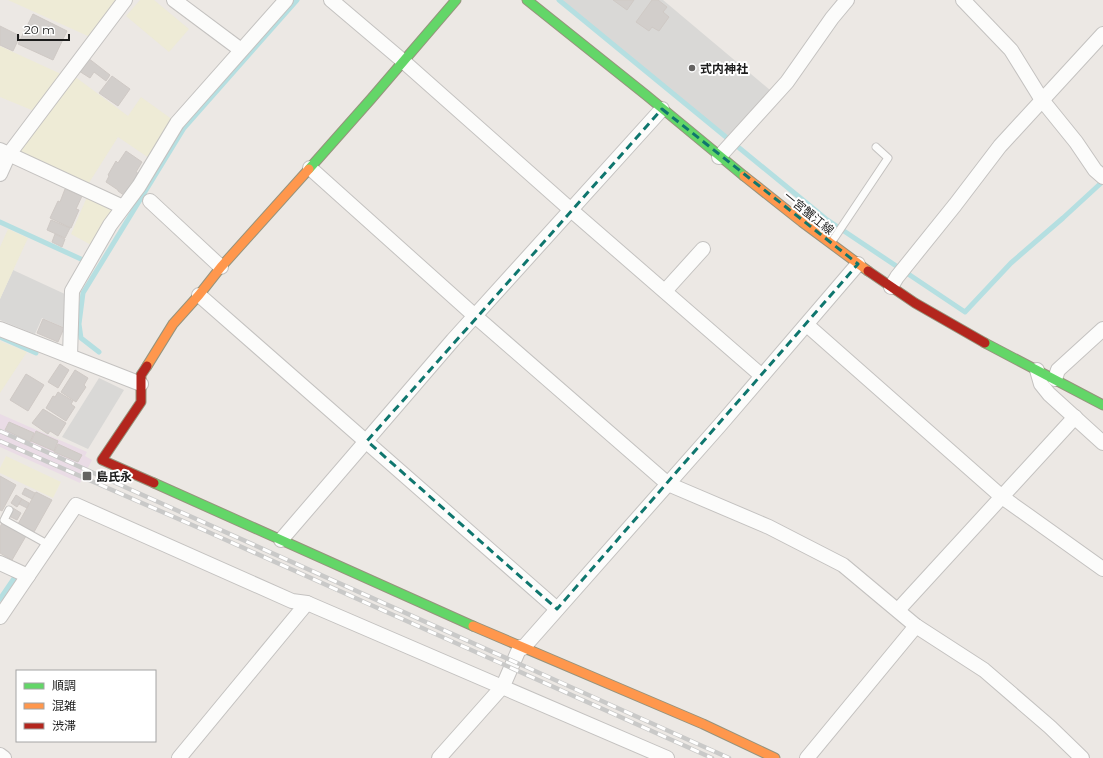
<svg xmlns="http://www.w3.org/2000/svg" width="1103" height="758" font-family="Montserrat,'Noto Sans JP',sans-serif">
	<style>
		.industrial { fill: #eadce6 }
		.religious { fill: #d9d8d6 }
		.farmland { fill: #eeebd6 }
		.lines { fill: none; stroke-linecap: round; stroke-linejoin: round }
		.stream { stroke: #b5dfe1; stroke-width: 5 }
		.building { fill: #d2cecb; stroke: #cfc9c5 }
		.lane-casing { stroke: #c4c2c0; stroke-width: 9 }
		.street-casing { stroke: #c4c2c0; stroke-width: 16 }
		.fast-casing { stroke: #96937c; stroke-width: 11 }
		.slow-casing { stroke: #96937c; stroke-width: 11 }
		.jam-casing { stroke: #96937c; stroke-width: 11 }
		.lane { stroke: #fcfcfb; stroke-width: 7 }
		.street { stroke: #fcfcfb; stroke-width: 14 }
		.fast { stroke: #63d668; stroke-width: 9 }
		.slow { stroke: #ff974d; stroke-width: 9 }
		.jam { stroke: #b3261e; stroke-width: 9 }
		.rail-casing { stroke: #c9c9c8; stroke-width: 4.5 }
		.rail { stroke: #fff; stroke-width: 3; stroke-dasharray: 9; stroke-linecap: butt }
		.marked { fill: none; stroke: #0f766e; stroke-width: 3; stroke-dasharray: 8 5; stroke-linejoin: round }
		.poi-dot { fill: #656362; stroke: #fff; stroke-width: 1.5 }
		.labels { text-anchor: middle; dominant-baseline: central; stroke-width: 4; stroke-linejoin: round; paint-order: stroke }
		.poi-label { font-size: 12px; font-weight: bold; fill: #1c1c1c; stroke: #fff; text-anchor: start }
		.street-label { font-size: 12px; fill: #1c1c1c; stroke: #fff }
	</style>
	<rect width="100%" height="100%" fill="#ece8e4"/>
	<path class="industrial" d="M0,414L87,452L85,456L92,460L80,483L0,447Z"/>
	<g class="religious">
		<path d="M557,0H663L770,90L727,139Z"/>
		<path d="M13,270L67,295L65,328L42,318L35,334L0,320V299Z"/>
		<path d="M99,378L124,390L88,449L62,437Z"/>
	</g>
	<g class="farmland">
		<path d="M8,0H118L90,37Z"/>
		<path d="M140,0H154L189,29L169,52L126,16Z"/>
		<path d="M0,46L61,74L34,111L0,97Z"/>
		<path d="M74,76L128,116L141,97L173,120L149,158L118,137L87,186L20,156L19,150Z"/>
		<path d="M87,197L112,208L113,216L93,246L71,234Z"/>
		<path d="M8,229L28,238L0,299V247Z"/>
		<path d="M0,341L27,352L0,393Z"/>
		<path d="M6,456L61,482L53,498L0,473V468Z"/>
	</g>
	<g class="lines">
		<g class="stream">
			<path d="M559,0L826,219L965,312L1011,263L1063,218L1100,184"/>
			<path d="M0,222L83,260"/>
			<path d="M0,337L36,353"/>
			<path d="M99,352L81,338L79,324L83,293L184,128L297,0"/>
			<path d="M0,599L15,577"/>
		</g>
	</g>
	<g class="building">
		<path d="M613,0H634L627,10Z"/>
		<path d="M652,0H658L667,7L663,12L669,17L659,31L652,27L649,31L636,22Z"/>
		<path d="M33,14L67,31L53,60L18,44Z"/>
		<path d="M0,26L20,36L13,51L0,45Z"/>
		<path d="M88,58L110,75L106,81L94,72L90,78L79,71Z"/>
		<path d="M112,76L130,89L118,106L99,93Z"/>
		<path d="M126,151L142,162L136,172L139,174L125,196L118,191V190L106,182L109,176L108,175L116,161L118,163Z"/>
		<path d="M65,189L82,196L76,209L79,210L71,228L50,218L58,201L60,202Z"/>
		<path d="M51,220L70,228L65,238L47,230Z"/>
		<path d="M55,234L65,239L62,247L52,242Z"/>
		<path d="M43,319L64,328L58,342L37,333Z"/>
		<path d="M60,364L69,370L58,388L48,382Z"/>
		<path d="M75,370L88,378L84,385L86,387L76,402L61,392Z"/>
		<path d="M26,374L44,385L28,411L10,400Z"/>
		<path d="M58,392L73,401L71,404L75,407L66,421L46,408L53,396L55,397Z"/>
		<path d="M43,409L66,423L58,436L50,431L48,434L32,423Z"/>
		<path d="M9,422L34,433L30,442L5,430Z"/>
		<path d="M36,431L58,441L54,451L31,441Z"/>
		<path d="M58,444L82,455L78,462L54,452Z"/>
		<path d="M0,476L16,485L2,511L0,510Z"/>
		<path d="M25,488L35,493L32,499L22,494Z"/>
		<path d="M36,492L52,500L34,532L18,524Z"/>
		<path d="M16,495L22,499L17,507L11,503Z"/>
		<path d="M22,499L29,503L27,508L19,504Z"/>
		<path d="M13,508L21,513L17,520L9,516Z"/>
		<path d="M2,523L26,536L12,560L0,553V527Z"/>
	</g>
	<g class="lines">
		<g class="lane-casing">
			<g id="lane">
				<path d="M831,243L888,158L876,147"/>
				<path d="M9,510L4,520L49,545"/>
			</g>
		</g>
		<g class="street-casing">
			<g id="street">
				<path d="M174,0L241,50"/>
				<path d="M331,0L403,61L571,210L762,376"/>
				<path d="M963,0L1011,50L1042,100L1076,142L1095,170L1103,177"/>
				<path d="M0,150L123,207"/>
				<path d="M719,157L787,82L832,18L847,0"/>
				<path d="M310,168L475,316L668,484L769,527L843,565L916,626L984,670L1050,727L1082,758"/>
				<path d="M0,174L9,154L125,0"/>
				<path d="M150,201L221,267"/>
				<path d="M891,287L897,277L955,205L1000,146L1103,34"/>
				<path d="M665,291L703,249"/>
				<path d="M199,295L557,609"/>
				<path d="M807,325L1002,497L1103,569"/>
				<path d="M0,329L141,384"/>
				<path d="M70,356L72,291L110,225L139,186L177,123L286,0"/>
				<path d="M1037,370L1041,384L1049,394L1103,443"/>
				<path d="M1055,379L1058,370L1103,329"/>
				<path d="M281,540L453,340L662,109"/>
				<path d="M0,563L28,576"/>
				<path d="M898,610L1075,417"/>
				<path d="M0,617L76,505L292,601L307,603L667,758"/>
				<path d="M523,648L720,425L858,264"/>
				<path d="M0,755L4,758"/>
				<path d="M179,758L307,603"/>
				<path d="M439,758L503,686L520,647"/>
				<path d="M807,758L916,626"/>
			</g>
		</g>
		<g class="fast-casing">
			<g id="fast">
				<path d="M527,0L646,95L744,176"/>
				<path d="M309,169L371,99L456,0"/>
				<path d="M985,343L1103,405"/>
				<path d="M154,483L473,626"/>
			</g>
		</g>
		<g class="slow-casing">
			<g id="slow">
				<path d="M744,176L802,222L868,271"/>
				<path d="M147,366L173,324L199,295L221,267L309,169"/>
				<path d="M473,626L703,724L775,758"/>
			</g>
		</g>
		<g class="jam-casing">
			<g id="jam">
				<path d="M868,271L915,303L985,343"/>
				<path d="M147,366L141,375V402L102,460L154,483"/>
			</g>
		</g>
		<use href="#lane" class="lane"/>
		<use href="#street" class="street"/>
		<use href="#fast" class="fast"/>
		<use href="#slow" class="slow"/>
		<use href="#jam" class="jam"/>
		<g class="rail-casing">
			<g id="rail">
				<path d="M0,431L729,758"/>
				<path d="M0,441L206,531L712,758"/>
			</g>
		</g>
		<use href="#rail" class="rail"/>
	</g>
	<path class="marked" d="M662,109L858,264L557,609L367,441Z"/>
	<g class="poi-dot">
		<circle cx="692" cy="68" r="4"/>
		<rect x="82" y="471" width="10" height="10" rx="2"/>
	</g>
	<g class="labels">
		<g class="poi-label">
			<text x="700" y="68">式内神社</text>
			<text x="96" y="476">島氏永</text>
		</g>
		<g class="street-label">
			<text transform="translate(809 213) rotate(39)">一宮蟹江線</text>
		</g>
	</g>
	<rect x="16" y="670" width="140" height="72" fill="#ffffff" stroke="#a4a4a4"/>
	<rect x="24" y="683" width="20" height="6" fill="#63d668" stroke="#a4a4a4"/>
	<text x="52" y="690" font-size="12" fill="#1c1c1c">順調</text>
	<rect x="24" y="703" width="20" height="6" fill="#ff974d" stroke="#a4a4a4"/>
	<text x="52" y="710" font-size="12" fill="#1c1c1c">混雑</text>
	<rect x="24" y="723" width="20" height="6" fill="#b3261e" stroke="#a4a4a4"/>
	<text x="52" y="730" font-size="12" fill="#1c1c1c">渋滞</text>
	<path d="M18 34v6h51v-6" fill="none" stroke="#1c1c1c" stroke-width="2"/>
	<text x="24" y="34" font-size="12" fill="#1c1c1c" stroke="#ffffff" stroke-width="3" paint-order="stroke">20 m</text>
</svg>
